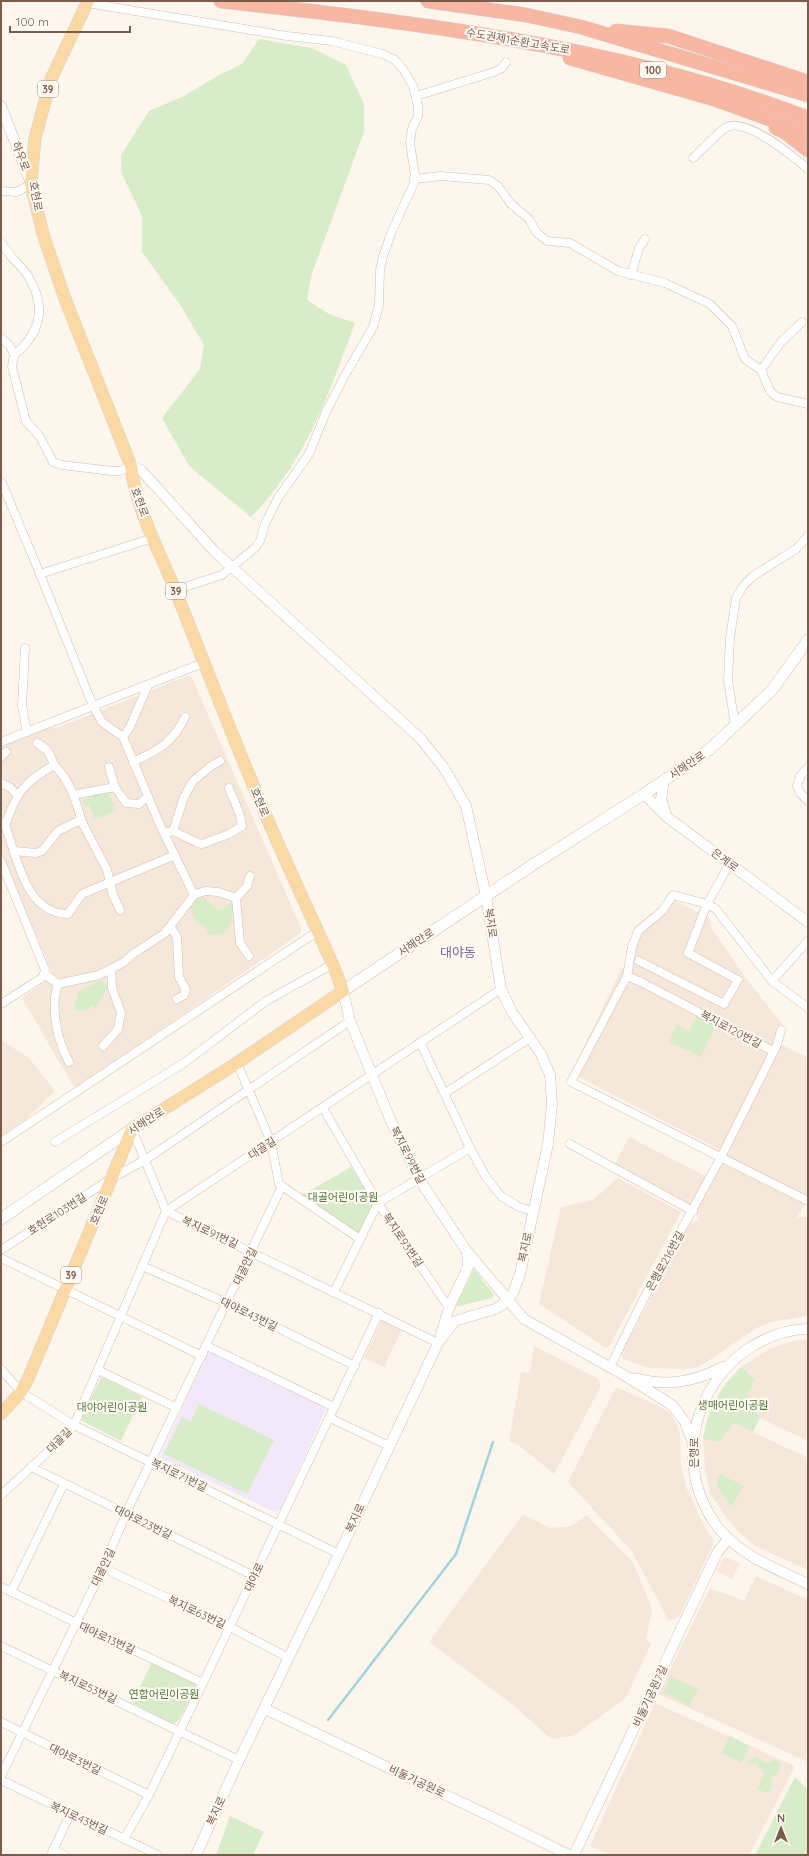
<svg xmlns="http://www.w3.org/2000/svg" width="809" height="1856" font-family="Quicksand,'Noto Sans KR',sans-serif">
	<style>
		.residential { fill: #f5e8da }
		.commercial { fill: #fde8e0 }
		.education { fill: #f3e8fa }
		.green { fill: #d8ecc9 }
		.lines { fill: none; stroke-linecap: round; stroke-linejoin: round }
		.stream { stroke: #a5d3da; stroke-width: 2.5 }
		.minor-casing { stroke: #d1beb0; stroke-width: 9 }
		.tertiary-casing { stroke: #d1beb0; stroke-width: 11 }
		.secondary-casing { stroke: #d6c0b0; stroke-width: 12 }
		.primary-casing { stroke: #dad1cd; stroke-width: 13 }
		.motorway-casing { stroke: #dad1cd; stroke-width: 15 }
		.minor { stroke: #fff; stroke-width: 8 }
		.tertiary { stroke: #fff; stroke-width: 10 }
		.secondary { stroke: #fff; stroke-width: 11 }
		.primary { stroke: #fbd9a5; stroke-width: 12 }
		.motorway { stroke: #f7b7a3; stroke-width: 14 }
		.labels { text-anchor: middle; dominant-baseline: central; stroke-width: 4; stroke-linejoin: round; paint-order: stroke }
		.shield { fill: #fffaf3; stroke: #a28b7f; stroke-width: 1 }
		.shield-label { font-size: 10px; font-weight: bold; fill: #7a5c4d }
		.street-label { font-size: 11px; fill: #7a5c4d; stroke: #fffaf3 }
		.park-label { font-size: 11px; fill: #537a41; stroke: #fffaf3 }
		.quarter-label { font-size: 13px; fill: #846695; stroke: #fffaf3 }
	</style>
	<rect width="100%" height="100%" fill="#fdf6ec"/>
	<g class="residential">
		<path d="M187,676L192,678L301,928V933L75,1089L22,998L49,979L52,973L1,852V745L42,729L59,727Z"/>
		<path d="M674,900L709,918L712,929L745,977L786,1029L780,1044L808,1057V1199L797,1217H808V1316L770,1322L757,1328L699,1367L684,1369L649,1368L623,1359L621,1354L691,1222L699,1220L692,1205L615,1164L629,1137L707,1177L726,1153L571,1073L622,968L631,972L633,950L642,931Z"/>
		<path d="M1,1040L29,1058L55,1091L25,1120L1,1136Z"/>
		<path d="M618,1178L681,1212L610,1345L606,1348L539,1304L561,1207L593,1200Z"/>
		<path d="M382,1320L404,1325L384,1367L364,1358Z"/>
		<path d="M808,1339V1441L760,1418L748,1395L755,1379L741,1367L771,1348L794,1341Z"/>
		<path d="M534,1346L598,1379L601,1386L554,1474L521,1447L509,1441L521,1372L530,1373Z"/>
		<path d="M616,1387L661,1407L671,1414L677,1424L680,1436L681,1467L686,1487L702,1522L713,1540V1545L679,1617L669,1621L631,1550L568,1482Z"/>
		<path d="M734,1423L808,1458V1570L755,1546L741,1534L728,1520L710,1493L705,1470L703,1439L719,1442Z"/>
		<path d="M523,1514L550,1528L571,1526L586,1515L633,1562L652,1609L646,1640L651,1644L626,1698L573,1736L551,1739L517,1708L429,1642Z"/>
		<path d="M756,1576L808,1600V1762L658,1694L710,1588L744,1601Z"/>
		<path d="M655,1703L795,1766L749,1855H610L590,1846Z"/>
	</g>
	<path class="commercial" d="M723,1558H729L740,1564L732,1579L716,1571Z"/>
	<path class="education" d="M209,1350L327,1407L280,1510L274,1512L162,1458L161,1454Z"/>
	<g class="green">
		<path d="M259,39L312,48L346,65L364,104V132L311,276L307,300L329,314L355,323C327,397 308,459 251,517L189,466L162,418L200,369L204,345L181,306L142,252V216L121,172V155L149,111L184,96L219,75L242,64Z"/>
		<path d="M108,792L116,808L115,811L98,819V817L94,819L89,805L84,807L83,800L93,797L94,794Z"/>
		<path d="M201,895L217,909H222L232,902C234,908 233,912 232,918C229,934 224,935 209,935L205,926L196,922L189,905Z"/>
		<path d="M102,980L104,985L109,984V985L95,1009L93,1005L85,1011L74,1010L77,993L80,992L85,987L92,986L94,983Z"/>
		<path d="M697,1015L716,1024L701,1057L669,1042L677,1025L689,1031Z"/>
		<path d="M351,1167L374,1203L359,1235H356L302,1195Z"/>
		<path d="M474,1269L494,1295L492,1298L455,1307Z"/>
		<path d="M741,1367L755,1379L748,1395L760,1418L753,1432L734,1423L719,1442L703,1439C707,1410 720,1387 741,1367Z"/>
		<path d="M101,1378H104L142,1397L121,1441L82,1421L81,1418Z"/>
		<path d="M199,1404L274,1440L247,1494L164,1454L182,1417L191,1421Z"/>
		<path d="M720,1474L744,1486L731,1507L716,1484Z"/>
		<path d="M152,1662L195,1682L196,1687L179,1720L173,1724L132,1703Z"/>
		<path d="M670,1676L698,1689L689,1706L664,1692Z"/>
		<path d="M730,1736L749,1746L742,1763L721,1753Z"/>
		<path d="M756,1757L767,1764L774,1760L779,1762L780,1766L776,1776L771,1777L772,1785L769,1792H764L758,1789L764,1773L756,1764H748V1760Z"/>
		<path d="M795,1777L806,1788L808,1787V1855H755Z"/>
		<path d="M230,1816L264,1832L253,1855H216Z"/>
	</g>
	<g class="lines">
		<path class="stream" d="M328,1720L456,1554L493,1442"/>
		<g class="minor-casing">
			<g id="minor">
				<path d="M87,3L287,36L332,41L383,54L395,60L403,69L413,86L418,106V116L412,129L410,143L415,175L414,183L392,231L383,256L380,270L379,305L373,327L344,377L326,412L309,454L278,498L265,524L260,541L256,547L222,575L175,590"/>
				<path d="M416,96L494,72L502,68L506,62"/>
				<path d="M693,158C700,152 720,130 727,127C747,118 794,157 808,169"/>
				<path d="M414,179L441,176L489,180L498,186L511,204L529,219L537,233L547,241L570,243L618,271L665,283L710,304L732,326L745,359L761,370L770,391L777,397L808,404"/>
				<path d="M1,191L17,192L31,184"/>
				<path d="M1,242C9,257 19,263 28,276C47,307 41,333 14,355L12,367L26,421L40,437L53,462L62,465L112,471H120L131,466"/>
				<path d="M631,275L639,248L645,239"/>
				<path d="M1,338L10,346L14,355"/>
				<path d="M761,370L781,342L802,322"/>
				<path d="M2,483L40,574"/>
				<path d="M153,538L40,574L93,706L102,722L123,737L160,825L194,895"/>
				<path d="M25,648L22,706L27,732"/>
				<path d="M735,725L728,680L730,638L736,598L744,585L753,576L796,549L808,536"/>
				<path d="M123,737L130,727L148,685"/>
				<path d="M1,742L203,663"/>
				<path d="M1,757L6,752"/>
				<path d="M133,762C158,750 173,743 185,717"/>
				<path d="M54,765C70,780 76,801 82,822"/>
				<path d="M109,767L115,787"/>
				<path d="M808,767L800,776L797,786L800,793L808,801"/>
				<path d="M1,783L11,788L17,795"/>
				<path d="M73,795L115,787L126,803L139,804L147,797"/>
				<path d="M1,823L5,826C18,857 24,913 68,914L82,894L175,855"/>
				<path d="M5,826C16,793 23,783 54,765C49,752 50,751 37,743"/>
				<path d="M173,831L184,797L193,781L211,766L220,761"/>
				<path d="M164,833L173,831L198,843L202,844L229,834L242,826L240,815L229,788"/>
				<path d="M14,851L36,853L42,851L58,831L76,822H82L107,870L113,895L120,910"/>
				<path d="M1,861L45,970L43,977L1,1004"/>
				<path d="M236,898L240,943L249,956"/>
				<path d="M170,926L177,937L179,977L186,990L184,995L177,999"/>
				<path d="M639,961L724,1004L738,980L688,953L707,904L730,863"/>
				<path d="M45,974L58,984L99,975L124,962L133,954L165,933L194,895L205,891L218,892L236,898L247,886L250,876"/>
				<path d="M627,976L641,982L773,1051"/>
				<path d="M772,981L808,941"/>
				<path d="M58,984C50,1008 57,1040 69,1062"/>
				<path d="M808,1008L772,981L716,909L707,904L673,895L662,911L638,931L632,947L627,976L571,1082L808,1201"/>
				<path d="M420,1042L470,1148L486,1177L501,1196L519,1207L533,1211"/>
				<path d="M103,1046L118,1029L121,1013L112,988L111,970"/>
				<path d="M237,1063L271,1142L279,1184L360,1239"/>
				<path d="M445,1093L530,1038"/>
				<path d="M323,1108L378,1203L449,1308"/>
				<path d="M132,1129L166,1211L438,1343"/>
				<path d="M1,1142L318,931"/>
				<path d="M55,1142L184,1063L266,1001L333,964"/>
				<path d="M570,1144L693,1211"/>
				<path d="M1,1250L112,1178L145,1160L350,1021"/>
				<path d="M1,1258L202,1356"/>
				<path d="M142,1266L227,1303L355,1366"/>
				<path d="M334,1292L378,1203L470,1148"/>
				<path d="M207,1346L334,1407"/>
				<path d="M610,1367L642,1302L721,1157L777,1045L781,1030"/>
				<path d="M1,1369L21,1392L74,1425L339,1554"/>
				<path d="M98,1370L177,1408"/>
				<path d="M330,1418L389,1446"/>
				<path d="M31,1467L254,1576"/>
				<path d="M1,1495L65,1436L74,1425L166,1211L501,989"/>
				<path d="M103,1568L230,1627L289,1658"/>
				<path d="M1,1587L203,1683"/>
				<path d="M11,1592L64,1484"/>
				<path d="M1,1646L239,1760"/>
				<path d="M1,1722L149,1795"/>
				<path d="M1,1776L103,1568L130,1505L282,1186"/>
				<path d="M1,1780L158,1855"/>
				<path d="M124,1839L149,1795L203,1683L379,1313"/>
				<path d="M53,1850L64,1855"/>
				<path d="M51,1855L70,1814"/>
			</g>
		</g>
		<g class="tertiary-casing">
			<g id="tertiary">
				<path d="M1,106L31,183"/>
				<path d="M131,466L141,470L214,551L420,738L444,768L466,806L486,896L501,989L512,1012L541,1054L550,1075L552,1104L548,1144L520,1274L513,1293L502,1305L495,1309L455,1321L438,1343L339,1554L239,1760L196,1855"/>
				<path d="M664,780L661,799L666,815"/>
				<path d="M644,794L667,817L808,922"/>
				<path d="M343,991L350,1021L390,1119L419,1179L466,1250L524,1319L624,1375L672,1405L685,1422L693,1443"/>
				<path d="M808,1329C787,1329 765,1338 748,1349C691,1388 674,1469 717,1526C740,1556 775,1568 808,1584"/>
				<path d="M441,1334L450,1305L468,1267L467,1252"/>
				<path d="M635,1378C667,1387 694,1382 723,1367"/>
				<path d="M265,1709L490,1816L569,1855"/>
				<path d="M574,1855L717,1553L728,1539"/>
			</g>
		</g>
		<g class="secondary-casing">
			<g id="secondary">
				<path d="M343,991L531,866L644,794L709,750L772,690L808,640"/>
				<path d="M1,1219L132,1129"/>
			</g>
		</g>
		<g class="primary-casing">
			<path id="primary" d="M1,1414L21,1392L28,1379L132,1129L237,1063L343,991L335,970C315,924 293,878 273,832C238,752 208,671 175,590C160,552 135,507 131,466L65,299L43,234L31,184L35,138L51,79L88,1"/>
		</g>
		<g class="motorway-casing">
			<g id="motorway">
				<path d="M221,1C419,23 621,46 808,118"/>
				<path d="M428,1L526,15L581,27L808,95"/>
				<path d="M616,31L668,36L808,82"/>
				<path d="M570,58L714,99L808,133"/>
				<path d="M776,128L785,132L808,150"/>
			</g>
		</g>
		<use href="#minor" class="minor"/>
		<use href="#tertiary" class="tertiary"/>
		<use href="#secondary" class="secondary"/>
		<use href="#primary" class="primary"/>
		<use href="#motorway" class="motorway"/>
	</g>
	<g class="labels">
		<g class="shield">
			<rect x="640" y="62" width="26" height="16" rx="3"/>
			<rect x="38" y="81" width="20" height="16" rx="3"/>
			<rect x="166" y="583" width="20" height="16" rx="3"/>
			<rect x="61" y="1267" width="20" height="16" rx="3"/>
		</g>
		<g class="shield-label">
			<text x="653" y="70">100</text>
			<text x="48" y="89">39</text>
			<text x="176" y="591">39</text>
			<text x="71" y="1275">39</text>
		</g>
		<g class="street-label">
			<text transform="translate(518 41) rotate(10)">수도권제1순환고속도로</text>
			<text transform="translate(21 156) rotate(69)">하우로</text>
			<text transform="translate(36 196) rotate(80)">호현로</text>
			<text transform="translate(140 502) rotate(69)">호현로</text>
			<text transform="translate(687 765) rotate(-34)">서해안로</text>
			<text transform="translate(260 802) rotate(67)">호현로</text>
			<text transform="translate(725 860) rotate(36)">은계로</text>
			<text transform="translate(491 923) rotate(81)">복지로</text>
			<text transform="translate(416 942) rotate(-34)">서해안로</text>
			<text transform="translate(731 1029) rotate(28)">복지로120번길</text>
			<text transform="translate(146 1121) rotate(-33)">서해안로</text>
			<text transform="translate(262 1148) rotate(-33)">대골길</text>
			<text transform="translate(408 1155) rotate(63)">복지로99번길</text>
			<text transform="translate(99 1210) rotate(-67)">호현로</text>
			<text transform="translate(57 1214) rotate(-33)">호현로103번길</text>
			<text transform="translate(210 1232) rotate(25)">복지로91번길</text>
			<text transform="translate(403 1240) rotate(56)">복지로93번길</text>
			<text transform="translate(525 1247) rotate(-78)">복지로</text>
			<text transform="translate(665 1261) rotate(-61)">은행로216번길</text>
			<text transform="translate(245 1266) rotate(-64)">대골안길</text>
			<text transform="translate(249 1314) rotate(26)">대야로43번길</text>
			<text transform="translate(59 1440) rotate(-46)">대골길</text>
			<text transform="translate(694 1453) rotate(-90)">은행로</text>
			<text transform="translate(179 1475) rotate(26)">복지로71번길</text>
			<text transform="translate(355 1518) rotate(-65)">복지로</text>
			<text transform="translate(143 1522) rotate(26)">대야로23번길</text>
			<text transform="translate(103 1567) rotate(-65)">대골안길</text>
			<text transform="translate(254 1577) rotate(-64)">대야로</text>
			<text transform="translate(197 1612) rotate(25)">복지로63번길</text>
			<text transform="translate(107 1638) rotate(25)">대야로13번길</text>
			<text transform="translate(88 1687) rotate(25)">복지로53번길</text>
			<text transform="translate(650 1696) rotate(-65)">비둘기공원7길</text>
			<text transform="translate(75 1759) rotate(26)">대야로3번길</text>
			<text transform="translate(417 1781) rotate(25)">비둘기공원로</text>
			<text transform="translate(216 1811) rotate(-65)">복지로</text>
			<text transform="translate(79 1818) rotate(25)">복지로43번길</text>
		</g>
		<g class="park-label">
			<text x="343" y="1197">대골어린이공원</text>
			<text x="733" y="1405">생매어린이공원</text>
			<text x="112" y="1407">대야어린이공원</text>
			<text x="164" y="1694">연합어린이공원</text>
		</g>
		<g class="quarter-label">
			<text x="458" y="952">대야동</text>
		</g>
	</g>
	<rect width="809" height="1856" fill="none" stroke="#7a5c4d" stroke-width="4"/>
	<g transform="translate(781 1828)" stroke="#fffaf3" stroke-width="3" paint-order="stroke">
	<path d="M0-3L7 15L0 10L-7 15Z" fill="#7a5c4d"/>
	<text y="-6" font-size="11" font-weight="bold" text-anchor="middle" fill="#7a5c4d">N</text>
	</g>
	<path d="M10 26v6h120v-6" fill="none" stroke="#7a5c4d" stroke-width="2"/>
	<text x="16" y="26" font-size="12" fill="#7a5c4d" stroke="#fffaf3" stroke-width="3" paint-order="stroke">100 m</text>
</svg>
